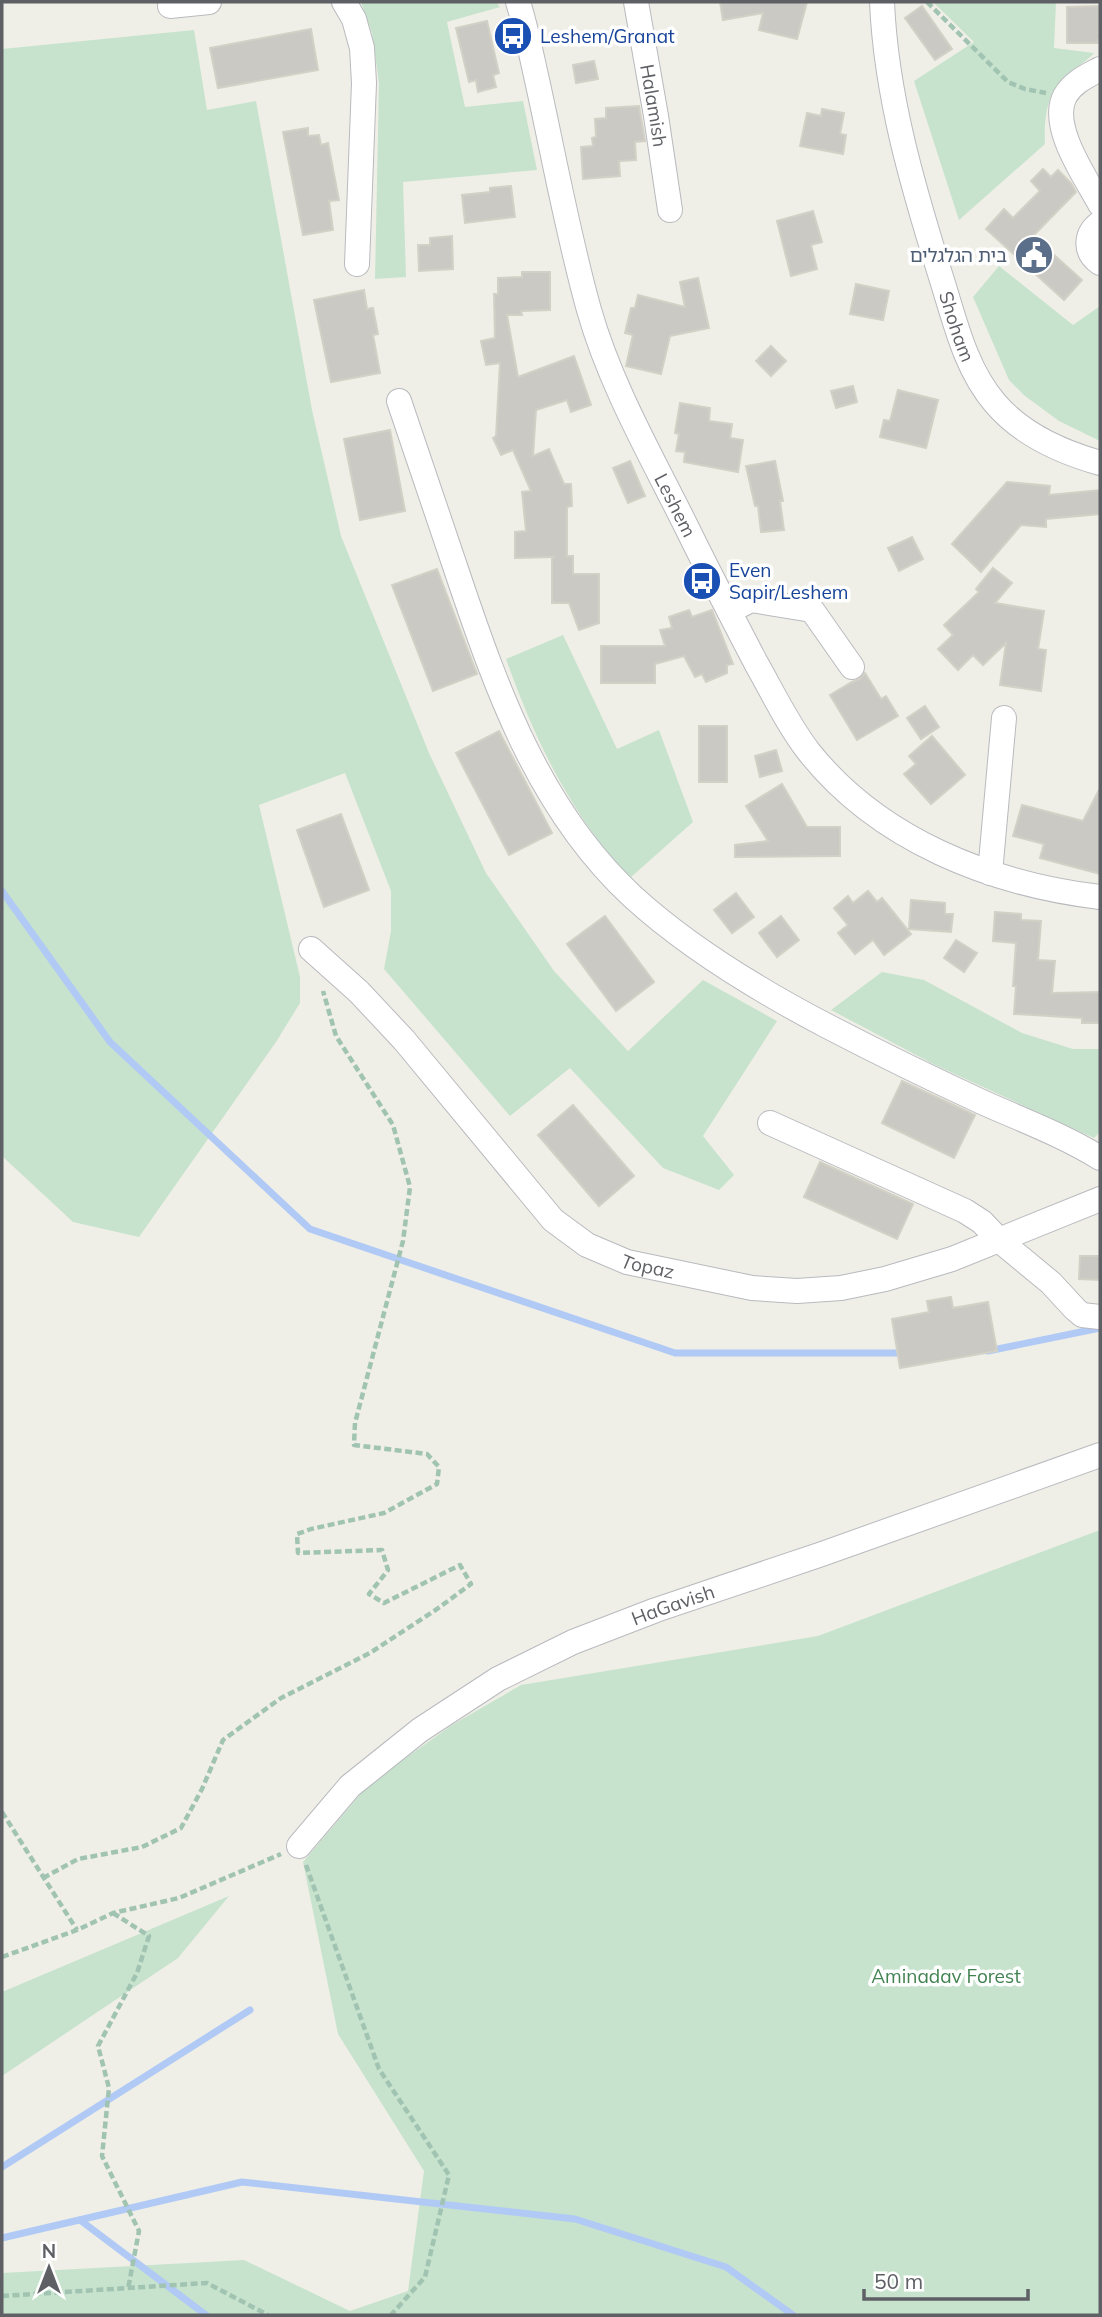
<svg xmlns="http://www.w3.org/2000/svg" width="1102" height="2317" font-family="Mulish,'Noto Sans Hebrew',sans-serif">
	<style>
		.green { fill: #c7e3cd }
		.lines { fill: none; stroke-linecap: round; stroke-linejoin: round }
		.stream { stroke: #b1caf5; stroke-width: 7 }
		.building { fill: #cac9c4; stroke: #d3d1c6; stroke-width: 2 }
		.minor-casing { stroke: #b9babf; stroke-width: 26 }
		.path { stroke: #a1c3b2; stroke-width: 4.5; stroke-dasharray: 7 3.5; stroke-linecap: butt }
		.minor { stroke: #fff; stroke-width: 24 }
		.labels { text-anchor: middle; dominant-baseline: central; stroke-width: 7; stroke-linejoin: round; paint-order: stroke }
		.transit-label { font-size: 19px; fill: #164399; stroke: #fff; text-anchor: start }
		.street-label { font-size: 19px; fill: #5f6065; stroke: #fff }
		.service-label { font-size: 19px; fill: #4e5e75; stroke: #fff; text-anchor: end }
		.park-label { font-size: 19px; fill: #418251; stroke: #fff }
	</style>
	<rect width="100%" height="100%" fill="#efefe7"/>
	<g class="green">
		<path d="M361,2H496L500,7L447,22L465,107L523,101L537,170L403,182L406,277L375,279L379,83L372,33Z"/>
		<path d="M933,2H1056L1054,48L1094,53C1085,63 1074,68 1064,77C1046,94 1044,121 1045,144L959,220L914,81L974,42Z"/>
		<path d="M194,30L207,110L256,101L312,410L341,536L429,753L486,873L554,971L628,1051L703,980L777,1021L703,1136L734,1175L719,1190L663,1168L570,1068L510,1116L384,969L391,931V891L345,773L259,805L300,977V1003L276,1042L139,1237L73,1222L2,1156V49Z"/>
		<path d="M999,266L1073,325L1100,306V441L1059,421L1025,396L1009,380L973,297Z"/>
		<path d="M563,635L617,749L659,730L693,822L630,878C570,814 535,740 506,659Z"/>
		<path d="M882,972L924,980L1022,1033L1073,1049H1100V1132L1094,1138L935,1065L831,1010Z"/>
		<path d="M1100,1530V2315H2V2273L244,2260L350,2311L408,2291L424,2171L338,2034L303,1862L369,1784L452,1725L521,1685L818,1636Z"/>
		<path d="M229,1896L178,1958L2,2076V1992Z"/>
	</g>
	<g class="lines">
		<g class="stream">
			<path d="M2,891L110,1042L310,1229L675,1353H906"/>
			<path d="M988,1351L1100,1328"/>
			<path d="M2,2167L250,2010"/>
			<path d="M80,2220L206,2315"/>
			<path d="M2,2238L242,2182L575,2219L726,2267L793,2315"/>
		</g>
	</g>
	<g class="building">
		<path d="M720,2H807L797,39L759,30L763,13L723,20Z"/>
		<path d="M922,6L952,49L935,60L905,18Z"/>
		<path d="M1099,6L1100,40H1098V43H1067V7Z"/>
		<path d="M487,21L499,73L493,75L496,87L478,92L476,80L469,82L456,28Z"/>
		<path d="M311,29L318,70L218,88L210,48Z"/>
		<path d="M594,61L598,79L576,83L573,65Z"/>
		<path d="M639,106L645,141L635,142L636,160L619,161L620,176L583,179L581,147L593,146L592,138L596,137L595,119L606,118V108Z"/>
		<path d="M822,109L844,113L840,134L846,135L843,154L800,146L807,113L821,116Z"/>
		<path d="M308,128V136L319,135L321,145L328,143L339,200L329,201L333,230L303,235L283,132Z"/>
		<path d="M1043,169L1051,177L1058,170L1071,183L1076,192L1033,236L1082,280L1064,300L986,229L1004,209L1013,218L1040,191L1031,181Z"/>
		<path d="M511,186L515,217L465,223L462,195L490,192V188Z"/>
		<path d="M813,211L822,242L811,245L817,269L791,276L777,221Z"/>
		<path d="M452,236L453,269L419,271L418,245H430V238Z"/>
		<path d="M522,272H550V310L521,311L522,315H507L518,377L574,356L591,405L571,412L567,400L536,410L533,456L549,449L564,484H571L572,506L567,507V556H573V574H599V623L579,630L569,603H552V557H555L515,558V532L526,531L522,492L531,491L513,450L501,455L493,438L496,436L500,363L486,365L481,341L495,338L494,294H498V278L522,277Z"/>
		<path d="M698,278L709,328L670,336L661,374L626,366L633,335L625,333L631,308H635L638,295L685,307L680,282Z"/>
		<path d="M856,284L889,291L883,320L850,314Z"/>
		<path d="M364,290L367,309L373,308L378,334L373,335L380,373L331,382L314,300Z"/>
		<path d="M771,346L786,361L771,376L756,361Z"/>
		<path d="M853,386L857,402L836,408L831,391Z"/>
		<path d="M898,390L938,400L926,448L880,437L884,420L890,421Z"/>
		<path d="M680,403L710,408L709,421L732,424L730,438L743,440L738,472L684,462L685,452L676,451L679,434L675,433Z"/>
		<path d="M390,430L405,511L360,520L344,439Z"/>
		<path d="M630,461L645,496L628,503L613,468Z"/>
		<path d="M775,461L783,501H780L784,530L761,532L758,506H755L746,466Z"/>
		<path d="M1007,482L1050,486L1049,495L1100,490V514L1046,519V527L1021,525L981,572L952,544Z"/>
		<path d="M912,537L923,559L899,571L888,548Z"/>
		<path d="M993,568L1012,583L995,603L1044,611L1038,649L1046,650L1041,691L1000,685L1006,643L983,665L973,655L958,670L938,649L953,635L944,625L979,592L976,589Z"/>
		<path d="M437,569L477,674L433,691L392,585Z"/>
		<path d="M689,610L692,617L712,610L733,664L727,665V673L706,682L702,674L695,677L684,656L655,664V683H601V646H665L660,630L672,628L669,617Z"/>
		<path d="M865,673L881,699L886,696L898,716L857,740L830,695L852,682L860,679Z"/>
		<path d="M925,706L939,727L921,739L907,718Z"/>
		<rect x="699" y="726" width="28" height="56"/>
		<path d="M499,731L552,833L509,855L456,753Z"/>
		<path d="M932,736L965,775L931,804L904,774L916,764L909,756Z"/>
		<path d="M776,750L782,771L760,777L755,756Z"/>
		<path d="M782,784L807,827H840V856L735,857V845L768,841L746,806Z"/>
		<path d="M1100,788V874L1040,858L1044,844L1013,836L1022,805L1083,821Z"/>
		<path d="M341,814L369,890L324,907L297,830Z"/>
		<path d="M868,891L877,902L882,898L911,934L884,955L873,940L855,954L838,933L848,925L834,908L848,896L853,903Z"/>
		<path d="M736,893L754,917L732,933L714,910Z"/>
		<path d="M911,900L945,903V914H953L951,932L909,929Z"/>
		<path d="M995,912L1021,914V920L1041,921L1038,960L1055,961L1052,993L1100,992V1023H1082V1018L1014,1014L1016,986H1013L1016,943L993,941Z"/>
		<path d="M605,916L654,982L616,1011L567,944Z"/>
		<path d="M781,916L799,940L777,957L759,933Z"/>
		<path d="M956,940L977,953L964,972L944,958Z"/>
		<path d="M902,1081L975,1115L954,1158L882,1123Z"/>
		<path d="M573,1105L634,1176L599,1206L538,1135Z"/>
		<path d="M820,1162L913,1204L897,1239L804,1197Z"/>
		<path d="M1080,1256H1100V1280L1079,1279Z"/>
		<path d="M951,1297L953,1308L988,1302L997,1351L900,1368L892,1319L929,1312L927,1301Z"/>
	</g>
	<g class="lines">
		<g class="minor-casing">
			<g id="minor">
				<path d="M344,2L354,19L362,48L364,83L357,264"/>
				<path id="s1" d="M518,2C526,27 531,54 537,80C554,157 568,235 589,310C611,387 653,459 688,530C710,575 733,619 756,663C773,693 788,725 809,752C879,840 991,884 1100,897"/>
				<path id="s2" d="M636,2L656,116L670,210"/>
				<path id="s3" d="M882,2C886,96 913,187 941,277C955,321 965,368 995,403C1022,435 1061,452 1100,463"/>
				<path d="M170,6L209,2"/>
				<path d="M1100,69C1087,76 1073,82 1065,96C1049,126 1086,178 1100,204"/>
				<path d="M1100,223C1085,234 1084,252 1100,263"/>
				<path d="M399,401C419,460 439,519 459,578C498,694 541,812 633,897C690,949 760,991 829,1027C879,1053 930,1078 982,1102C1022,1120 1063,1135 1100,1158"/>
				<path d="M729,611L751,600L812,610L852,667"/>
				<path d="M990,873L1004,718"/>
				<path id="s4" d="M311,949L359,992L404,1040L553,1220L587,1245L627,1262L752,1288L797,1291L841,1288L885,1279L952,1259L1100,1199"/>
				<path d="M770,1123L965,1211L982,1222L999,1240L1051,1283L1075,1309L1082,1315L1100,1317"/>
				<path id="s5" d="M299,1846L350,1786L420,1730L498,1679L573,1642L656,1610L822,1554L1100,1455"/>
			</g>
		</g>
		<g class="path">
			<path d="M927,2L1008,82L1025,89L1046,93"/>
			<path d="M2,1812L77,1930"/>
			<path d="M306,1865L379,2069L449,2175L425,2277L391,2315"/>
			<path d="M43,1878L78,1859L142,1847L181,1828L202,1789L223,1740L281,1698L370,1653L437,1609L471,1584L460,1565L384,1603L369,1594L388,1570L382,1550L298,1553L297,1534L311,1529L384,1513L437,1484L439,1467L427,1454L354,1445L355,1423L403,1241L410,1187L393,1125L336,1036L323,991"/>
			<path d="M113,1913L149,1936L137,1973L98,2046L109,2088L102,2156L139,2231L128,2289"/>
			<path d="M2,1957L77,1930L113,1913L179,1898L281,1854"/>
			<path d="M2,2296L207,2283L268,2315"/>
		</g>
		<use href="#minor" class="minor"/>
	</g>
	<defs>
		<g id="bus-disc" transform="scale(2.0125)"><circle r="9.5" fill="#1a4fb4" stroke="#fff"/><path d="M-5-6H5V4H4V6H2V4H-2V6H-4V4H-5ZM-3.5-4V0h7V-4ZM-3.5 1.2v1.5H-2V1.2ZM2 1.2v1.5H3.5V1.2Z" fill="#fff"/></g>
		<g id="civic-disc" transform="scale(2.0125)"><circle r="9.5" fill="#5c6f8a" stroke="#fff"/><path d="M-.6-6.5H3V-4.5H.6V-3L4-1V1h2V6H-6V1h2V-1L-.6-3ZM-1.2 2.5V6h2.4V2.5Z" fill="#fff"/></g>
	</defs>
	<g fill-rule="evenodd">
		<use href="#bus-disc" x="513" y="36"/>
		<use href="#civic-disc" x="1034" y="255"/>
		<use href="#bus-disc" x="702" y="581"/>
	</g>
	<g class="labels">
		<g class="transit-label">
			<text x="540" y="36">Leshem/Granat</text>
			<text x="729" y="570">Even<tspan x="729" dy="22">Sapir/Leshem</tspan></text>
		</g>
		<g class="street-label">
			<text stroke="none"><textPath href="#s2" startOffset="105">Halamish</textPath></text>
			<text stroke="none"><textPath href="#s3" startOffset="334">Shoham</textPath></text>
			<text stroke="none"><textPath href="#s1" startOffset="530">Leshem</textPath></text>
			<text stroke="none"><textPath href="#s4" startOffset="471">Topaz</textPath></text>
			<text stroke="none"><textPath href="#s5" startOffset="452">HaGavish</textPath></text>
		</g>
		<g class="service-label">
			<text x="1007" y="255">בית הגלגלים</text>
		</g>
		<g class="park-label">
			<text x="946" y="1976">Aminadav Forest</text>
		</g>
	</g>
	<rect width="1102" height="2317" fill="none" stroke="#5f6065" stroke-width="7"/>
	<g transform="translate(49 2268)" stroke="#ffffff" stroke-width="5" paint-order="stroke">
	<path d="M0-5L12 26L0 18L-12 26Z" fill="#5f6065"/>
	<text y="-10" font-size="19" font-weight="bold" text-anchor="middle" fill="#5f6065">N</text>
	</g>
	<path d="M864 2289v10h164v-10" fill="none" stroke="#5f6065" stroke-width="3.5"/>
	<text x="874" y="2289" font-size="21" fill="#5f6065" stroke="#ffffff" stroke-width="5" paint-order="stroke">50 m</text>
</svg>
